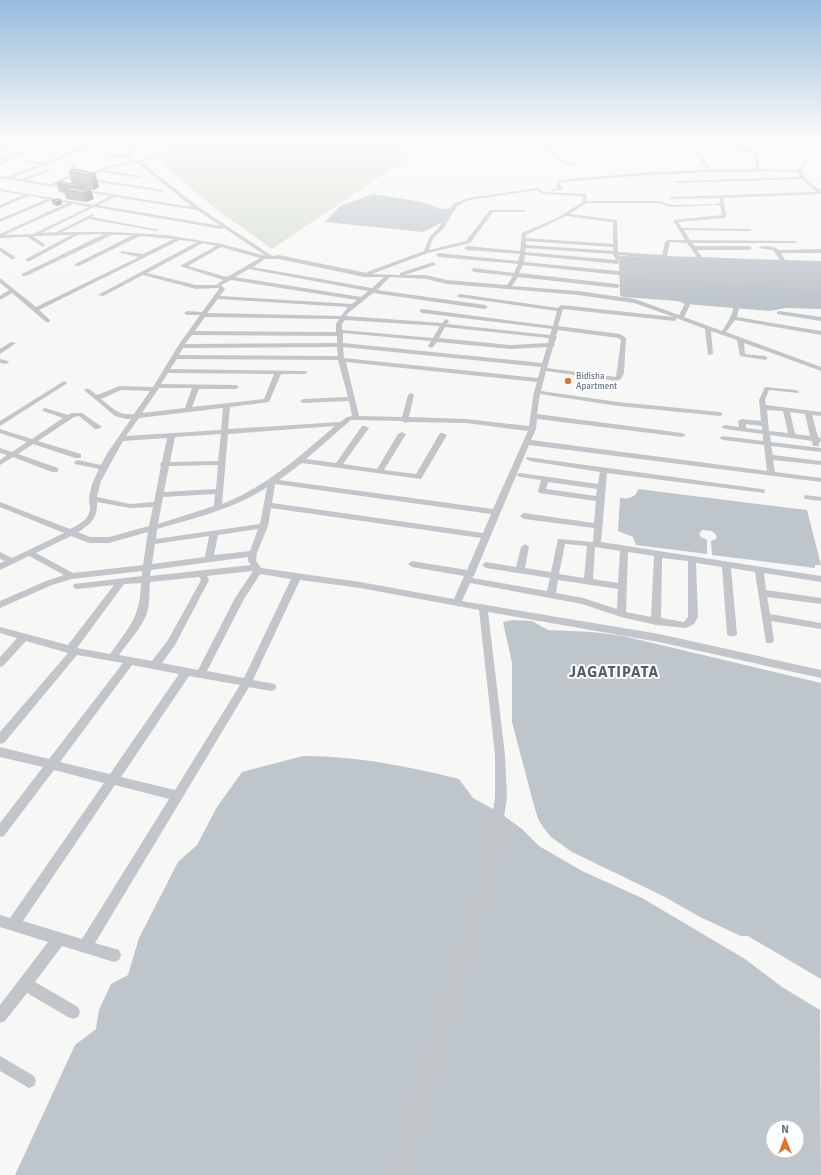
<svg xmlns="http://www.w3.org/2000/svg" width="821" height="1175" font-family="Signika,sans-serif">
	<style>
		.green { fill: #d7ddd5 }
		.water { fill: #bec5cb; fill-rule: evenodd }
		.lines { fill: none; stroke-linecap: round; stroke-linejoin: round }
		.minor { fill: #c2c5c9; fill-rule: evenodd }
		.wall { fill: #93989e }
		.shaded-wall { fill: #787c81 }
		.building { fill: #abb1b8; stroke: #787c81 }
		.poi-dot { fill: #d97634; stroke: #fff; stroke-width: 1.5 }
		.labels { text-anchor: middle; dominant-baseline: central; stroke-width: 4; stroke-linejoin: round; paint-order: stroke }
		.far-poi-label { font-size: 9px; fill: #697485; stroke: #fff; text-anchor: start }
		.district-label { font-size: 15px; font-weight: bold; letter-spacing: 1px; fill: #565e6a; stroke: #fff }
	</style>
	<rect width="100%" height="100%" fill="#f7f8f5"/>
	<path class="green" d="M173,140H390L409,157L272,249L211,205L161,163Z"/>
	<g class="water">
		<path d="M373,194L422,202L441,209L454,208L441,223L423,232L325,222L340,206Z"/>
		<path d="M622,256L821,263V309L786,308L770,311L685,304L678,301L623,297L620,295L619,257Z"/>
		<path d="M638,489L807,510L821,565H815V568L712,555L711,541L716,539L717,536L712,531L702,530L699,534L701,537L707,540V554L636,545L633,537L618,531L620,498C628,499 636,498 638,489Z"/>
		<path d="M513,620L532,621L548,630L592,632L623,636L821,683V979L748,936H741L700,917L665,897L572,852L551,837L543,827L538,819L532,798L512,722V663L503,622Z"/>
		<path d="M303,756C356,756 407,766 459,779L473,798L500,813L522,829L539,846L582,871L642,898L745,959L782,987L820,1010L821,1175H15L75,1045L96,1029L99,1010L111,984L128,975L139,938L178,862L197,845L217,807L242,772ZM773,1127H797V1151H773Z"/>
	</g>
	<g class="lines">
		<g class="minor">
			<path d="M18,140H24L0,147V145Z"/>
			<path d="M33,140L75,141L103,147L114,155L124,156L135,149L124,147L125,145L137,148L141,145L165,148L164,150L142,147L129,157L138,161L165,151V153L141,162L200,208L272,256L279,255L367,273V272L424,251L429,238L439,227L453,204L468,198L537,188L544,192L586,194L587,201H661L670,205L716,204L721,202L719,198L669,199L671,197L816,192L802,179L676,183L674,182L676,181L800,177L798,172C718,170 641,175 561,182L560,184L563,190L552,191L550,190L558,188L556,184L560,180L651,172L707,170L691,147L728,145L729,140H733V145L730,147L695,149L712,170L755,169L756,165L753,152L740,150L736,140H740L743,148L756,150L760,165L759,169L798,170L806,159H808L801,171L807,180L821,191V194L723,198L726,215L725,218L678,222L682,228L750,229L752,230L750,231L684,230L690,240L795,241L797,242L795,243H692L695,246H749L752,248L749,250H697L702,257L780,260L773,250L758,248C763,245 775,246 779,250L821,249V253H781L785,260L821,261V265L664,259L619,255L620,259L617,260L620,262L617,264L525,255L524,262L619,271L821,286V290L736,283L740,304L737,317L821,331V335L735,320L726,332L821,367V371L744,343L745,354L765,356L768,358L765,360L740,356L737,340L711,331L713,354L708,355L705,329L676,318V320L674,321L563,309L558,326L620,334L626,338L624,373L621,379L616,381L546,371L541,391L618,402L720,412L723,414L720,416L618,406L540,394L537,414L682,433L686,435L682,437L537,419L536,429L531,440L767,471L764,445L723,440L719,438L723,436L763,441V434L725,429L721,427L725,425L739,427L738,421L742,419L761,421L759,400L765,387L796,390L799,392L798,393L769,390L765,400L766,405L821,412V416L812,415L818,437L821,438V442H819V446H813L812,441L770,435L771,442L821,448V452L771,446L773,455L821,461V465L773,460L775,472L821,478V482L529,445L475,573V574L472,578L547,591L550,578L486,568L482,565L486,562L516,567L521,547L525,544L529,547L525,568L551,572L558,539L593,542L594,528L524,519L520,516L524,513L594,523L596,501L539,493L538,491L541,480L520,477L516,475L520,473L598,484L600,472L530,461L526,459L527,457L761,489H764L765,491L764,493L607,473L601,542L821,576V582L764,573L766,590L821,598V604L767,597L770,614L821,623V629L771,621L774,640L772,643H766L755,572L731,568L737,634L735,636H729L727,634L722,567L696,563L698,617L694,624L686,628L656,625L621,617L582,604L470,583L462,601L659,634L821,670V678L659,642L488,612L505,755L507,797L497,866L427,1102L408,1175H392L411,1102L485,866L495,797V755L479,610L360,588L300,580L253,680L275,684L276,687L275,690L271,691L249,687L95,943L119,950L121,955L119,960L114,962L62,946L35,982L78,1007L80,1012L78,1017L73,1019L68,1017L27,993L5,1021L0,1023V1005L48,942L0,927V915L10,918L104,783L54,770L4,836L0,837V823L43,767L0,757V747L49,759L123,663L77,655L4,743L0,744V732L68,653L26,641L3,666L0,667V657L17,638L0,633V627L68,645L114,585L77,589L74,588L73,586L74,584L142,576V571L72,579L52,585L0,608V601L46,581L64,575L29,556L0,570V563L5,561L0,559V552L12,558L64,533L0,507V502L70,529C78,525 89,520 90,509C90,504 88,499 90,493C91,485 95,477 99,469L75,464L74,462L78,460L101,465L108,452L131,419H126L115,416L84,390L85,389H89L97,395L120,386L153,387L178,346L200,315H187L184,313L187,311L202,312L219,289L218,288L196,289L143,275L103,296L98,295L197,242L180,240L39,310L50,320V322H46L12,293L0,300V296L9,290L0,283V278L36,307L139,257L121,253V251L143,254L174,239L140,236L79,266H75V264L133,235H112L26,276H22V274L104,234L78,235L30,261H26V259L71,235L33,236L45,245V246L43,247L27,237L0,238V234L67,203L52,200L0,222V219L47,199L29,196L0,208V205L23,195L0,191V189L93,205L110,196L0,178V176L7,177L40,164L23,162L22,160L45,162L86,146L72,143L54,150L53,148L67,143ZM90,147L101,149L112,157L129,159L135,162L110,165L84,176L85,180L165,192L163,190L87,178L100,172L142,178L141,176L104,170L112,167L138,163L192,207L55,185L83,172V170L74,168L78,165L76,164L69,168L78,171L50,184L27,180L50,171L49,169L21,179L12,178ZM536,190L543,194L582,196L583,202L557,218L522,233L520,251L467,246L464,248L467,250L520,254L518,261L439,253L436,255L439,257L518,264L514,273L474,268L471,270L474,272L513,276L507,285L447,280L426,275H405L435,265L436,264L433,262L400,273V275L372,274L428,253L470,243L493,212H524L526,211L524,210H490L466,241L429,250L433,238L443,229L457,206L469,200ZM115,197L197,210L221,226L98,205ZM586,203H660L669,207L720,205L722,215L673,220L685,240H667L665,243L662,255L618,252L617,220L570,214ZM73,204L89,207L33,234L4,235ZM94,207L222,229L224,228L266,256L222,244L166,235L111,232H62L88,219L157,231L159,230L92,217L94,215L92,214L57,232L41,233ZM566,216L613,222V244L526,238V235ZM526,241L613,247L614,251L526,245ZM670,242L687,243L697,257L667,256ZM203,243L216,246L180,266L223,280L216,285H196L147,273ZM221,247L260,258L227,277L188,266ZM526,248L613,254L616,260L525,252ZM265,259H279L364,277H384L372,288L253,267ZM523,265L619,275L731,283C736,305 735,312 722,331L684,317L690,305L687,303L685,304L679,315L635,299L578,291L512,286L518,277L617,288L620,286L617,284L519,273ZM249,269L368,291L361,297L235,277ZM390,277L426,279L447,284L578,295L634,303L674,317L561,305L558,308L460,294L457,296L458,297L557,311L553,326L422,309L419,311L422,313L552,329L550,335L447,324L449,321L446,319L442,323L346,316L348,313L373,293L485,309L488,307L485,305L377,290ZM231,280L357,300L352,304L220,296L225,289L221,285ZM218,299L348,307L341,316L207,313ZM205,317L333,319H339L336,324V332L195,331ZM345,320L440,326L433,338L342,330V324ZM445,327L549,338L548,343L511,345L439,338ZM558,330L618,338L621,340L616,377L547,368L553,347L555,345L554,344L557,337L556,336ZM343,333L431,341L428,346L431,348L433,347L437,342L511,349L547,347L542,363L343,343ZM192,335L337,336V343L185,344ZM337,347L338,356L179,355L183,348ZM343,347L541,367L538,378L344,358ZM177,359L338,360L348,397L303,399L300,401L303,403L349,401L352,416L347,417L340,422L228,429L230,407L269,402L281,374H305L307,373V371L170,369ZM346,362L537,382L534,392L529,426L466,419L409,417L414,395L411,393L408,395L402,417L359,416ZM168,373L274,374L264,399L192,407L199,389H236L239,387L236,385L161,384ZM159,388H192L185,408L142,413ZM121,390L150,391L134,414C118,416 113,408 101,399ZM223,408L221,430L126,436L139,418ZM767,410L783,411L788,433L769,431ZM790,412L805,414L810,436L795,434ZM351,420L402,421L405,423L408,422L466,423L528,431L493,509L279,480L302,463L421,479L447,435L443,433H440L416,474L384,470L406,434L402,432L398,434L377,469L343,464L369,428L365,426H362L336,463L306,459ZM746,424L762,426V430L746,428ZM335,426C299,457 267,486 222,504L228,434ZM221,434L218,461L170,462L175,437ZM167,438L162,462L160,464L161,466L154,502L130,504L97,497L101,481L123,441ZM218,465L216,489L164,492L169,466ZM548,482L597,489L596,496L546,489ZM275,484L491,514L483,533L272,503ZM267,487L260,524L156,539L157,529C194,518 235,509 267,487ZM215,494L214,506L158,524L163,497ZM97,502L130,508L153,507L149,526L109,537H90L78,532C90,525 98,518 97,502ZM271,508L481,538L467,570L412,561L408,564L412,567L464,576L454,599L360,582L261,568L256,561L257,553L268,526ZM258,529L250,551L214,555L218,535ZM148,532L143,565L73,573L36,553L71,536L89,543H109ZM209,536L205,557L152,564L155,544ZM565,544L587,546L584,578L559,574ZM595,547L620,551L618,583L593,579ZM628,552L654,556L651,617L626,612ZM248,557V561L251,565L150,576L151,570ZM662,558L688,561V617L684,622L661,618ZM253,571L235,598L198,670L162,663L175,645L208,582L209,579L207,576ZM260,574L291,579L244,678L207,671L244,599ZM199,577L201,579L200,582L168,640L152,661L119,655C128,642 142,628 147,613C150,603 149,592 150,582ZM558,580L618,589L617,609L583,598L556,593ZM141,583C140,618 129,627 110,654L77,648L124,584ZM132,665L179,674L110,774L60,762ZM189,676L240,685L175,790L121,777ZM115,785L169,799L82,939L23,921Z"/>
			<path d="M535,140H539L541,144L555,152L566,163L583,164L564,165L553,154L539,146Z"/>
			<path d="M773,140H777L780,143L777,144Z"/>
			<path d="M0,150L24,152L26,153L24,154L0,152Z"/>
			<path d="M0,157L10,159L11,160L0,165V163L5,160L0,159Z"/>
			<path d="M0,247L15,257V259H11L0,251Z"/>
			<path d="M779,311L821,317V321L777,314V312Z"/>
			<path d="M11,342L16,343L0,354V349Z"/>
			<path d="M0,359L8,361L9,362L6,364L0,363Z"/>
			<path d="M64,381L67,383L66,384L0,426V421Z"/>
			<path d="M45,408L68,415L72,413H82L102,427L98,429H95L79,416L74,417L38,441L81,454V458H75L33,444L18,454L58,468V472H52L13,457L0,465V460L7,455L0,453V448L12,452L27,442L0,433V429L32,439L63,418L43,411L42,410Z"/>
			<path d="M805,495L821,497V501L805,499L804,497Z"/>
			<path d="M0,1056L34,1076L36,1081L34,1086L29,1088L0,1071Z"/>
		</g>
	</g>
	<g class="wall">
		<path d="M69,172L95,173L99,187L94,190L84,188L91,190L94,199L86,202L66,199L65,193L59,192L57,184H72Z"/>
		<path d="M52,201L62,204L57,206L53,205Z"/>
	</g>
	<g class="shaded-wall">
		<path d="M95,173L99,187L94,190L90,175Z"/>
		<path d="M83,185L85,192L91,190L94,199L86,202L83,193L79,187Z"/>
		<path d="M61,200L62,204L57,206L56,202Z"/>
	</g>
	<g class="building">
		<path d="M73,169L95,173L90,175L69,172Z"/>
		<path d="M61,182L83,185L79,187L57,184Z"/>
		<path d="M71,187L91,190L83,193L64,190Z"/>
		<path d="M57,199L61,200L56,202L52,201Z"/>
	</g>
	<linearGradient id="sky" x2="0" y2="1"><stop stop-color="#97bbdc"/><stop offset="0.46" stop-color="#fbfcfa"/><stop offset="1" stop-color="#fbfcfa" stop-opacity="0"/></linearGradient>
	<rect width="821" height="304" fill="url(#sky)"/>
	<circle class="poi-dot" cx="568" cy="381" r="4"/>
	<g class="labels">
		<g class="far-poi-label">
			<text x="576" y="376">Bidisha<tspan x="576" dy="10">Apartment</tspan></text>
		</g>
		<g class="district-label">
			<text x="614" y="672">JAGATIPATA</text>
		</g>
	</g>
	<g transform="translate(785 1139)"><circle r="19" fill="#ffffff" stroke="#c3c7ce"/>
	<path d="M0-3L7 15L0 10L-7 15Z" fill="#d97634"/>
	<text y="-6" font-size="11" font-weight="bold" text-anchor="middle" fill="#697485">N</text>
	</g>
</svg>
